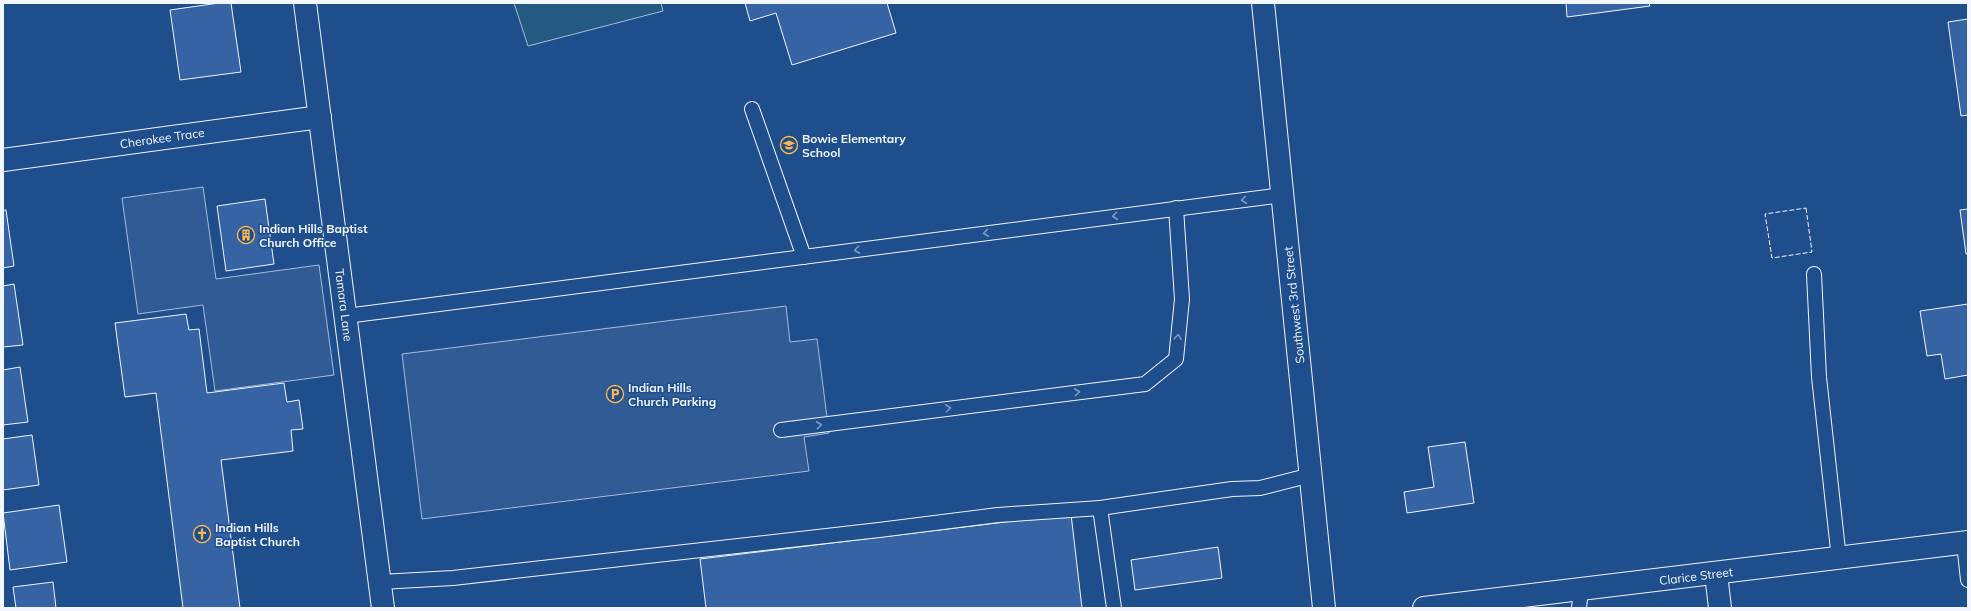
<svg xmlns="http://www.w3.org/2000/svg" width="1971" height="611" font-family="Mulish,sans-serif">
	<style>
		.green { fill: #245a82; stroke: #a8bbd7 }
		.parking { fill: #305b95; stroke: #a8bbd7 }
		.building { fill: #3563a3; stroke: #f2f6ff }
		.lines { fill: none; stroke-linecap: round; stroke-linejoin: round }
		.service-casing { stroke: #f2f6ff; stroke-width: 16 }
		.minor-casing { stroke: #f2f6ff; stroke-width: 24 }
		.tertiary-casing { stroke: #f2f6ff; stroke-width: 24 }
		.service { stroke: #1f4e8c; stroke-width: 14 }
		.minor { stroke: #1f4e8c; stroke-width: 22 }
		.tertiary { stroke: #1f4e8c; stroke-width: 22 }
		.fence { stroke: #f2f6ff; stroke-width: 1; stroke-dasharray: 5 2; stroke-linecap: butt }
		.oneway { stroke: #7e9ac0 }
		.labels { text-anchor: middle; dominant-baseline: central; stroke-width: 3; stroke-linejoin: round; paint-order: stroke }
		.street-label { font-size: 12px; fill: #f2f6ff; stroke: #1f4e8c }
		.poi-label { font-size: 12px; font-weight: bold; fill: #f2f6ff; stroke: #1f4e8c; text-anchor: start }
	</style>
	<rect width="100%" height="100%" fill="#1f4e8c"/>
	<path class="green" d="M514,3H661L663,11L528,46Z"/>
	<g class="parking">
		<path d="M203,187L216,279L319,265L334,375L215,391L203,305L138,314L122,198Z"/>
		<path d="M786,306L790,342L817,339L829,433L804,437L809,471L422,519L402,354Z"/>
	</g>
	<g class="building">
		<path d="M219,3H231L241,72L180,80L170,10Z"/>
		<path d="M745,3H887L896,33L792,65L776,13L750,21Z"/>
		<path d="M1566,3H1649L1650,6L1567,17Z"/>
		<path d="M1968,19V115L1961,116L1948,22Z"/>
		<path d="M265,199L274,264L226,271L217,206Z"/>
		<path d="M1968,209V254H1966L1960,210Z"/>
		<path d="M3,210H6L14,266L3,268Z"/>
		<path d="M14,284L23,345L3,347V286Z"/>
		<path d="M1968,304V375L1945,379L1941,354L1927,356L1920,311Z"/>
		<path d="M186,314L189,330L199,329L207,393L284,383L287,402L299,400L303,429L291,430L293,451L221,460L240,608H183L156,393L125,397L115,323Z"/>
		<path d="M20,367L28,422L3,425V370Z"/>
		<path d="M32,435L39,485L3,490V439Z"/>
		<path d="M1465,442L1474,503L1407,513L1404,492L1434,487L1428,447Z"/>
		<path d="M59,505L67,562L10,570L3,513Z"/>
		<path d="M1071,514L1082,608H706L700,559Z"/>
		<path d="M1218,547L1222,578L1135,590L1131,560Z"/>
		<path d="M53,582L56,608H16L13,587Z"/>
	</g>
	<g class="lines">
		<g class="service-casing">
			<g id="service">
				<path d="M752,109L804,257"/>
				<path d="M1814,274L1819,377L1839,559"/>
				<path d="M346,316L1283,195"/>
				<path d="M781,430L1145,384L1176,359L1182,299L1176,208"/>
				<path d="M1964,543L1968,580"/>
				<path d="M380,582L453,578L879,530L998,515L1100,508"/>
				<path d="M1114,608L1100,508L1232,489L1260,488L1311,475"/>
				<path d="M1579,608L1581,590"/>
			</g>
		</g>
		<g class="minor-casing">
			<g id="minor">
				<path d="M305,3L383,608"/>
				<path d="M3,160L320,117"/>
				<path d="M1716,574L1720,608"/>
				<path d="M1424,608L1968,542"/>
			</g>
		</g>
		<g class="tertiary-casing">
			<path id="tertiary" d="M1263,3L1324,608"/>
		</g>
		<use href="#service" class="service"/>
		<use href="#minor" class="minor"/>
		<use href="#tertiary" class="tertiary"/>
		<path class="fence" d="M1806,208L1812,252L1772,258L1765,214Z"/>
	</g>
	<defs><path id="oneway-chevron" d="M-2-3.5L2.5 0L-2 3.5" fill="none" stroke-width="1.6" stroke-linecap="round" stroke-linejoin="round"/></defs>
	<g class="oneway">
		<use href="#oneway-chevron" transform="translate(1244 200) rotate(173)"/>
		<use href="#oneway-chevron" transform="translate(1115 216) rotate(173)"/>
		<use href="#oneway-chevron" transform="translate(986 233) rotate(173)"/>
		<use href="#oneway-chevron" transform="translate(857 250) rotate(173)"/>
		<use href="#oneway-chevron" transform="translate(1178 337) rotate(-84)"/>
		<use href="#oneway-chevron" transform="translate(1077 392) rotate(-7)"/>
		<use href="#oneway-chevron" transform="translate(948 408) rotate(-7)"/>
		<use href="#oneway-chevron" transform="translate(819 425) rotate(-7)"/>
	</g>
	<defs>
		<g id="school-ring" transform="scale(0.9)"><circle r="9.5" fill="#1f4e8c" stroke="#ffb74d" stroke-width="1.5"/><path d="M0-5L7-2L0 1L-7-2ZM-4 1L0 2.5L4 1V4Q0 6-4 4Z" fill="#ffb74d"/></g>
		<g id="building-ring" transform="scale(0.9)"><circle r="9.5" fill="#1f4e8c" stroke="#ffb74d" stroke-width="1.5"/><path d="M-4-6H4V6H1V3H-1V6H-4ZM-2.5-4.3h1.7v1.8h-1.7ZM.8-4.3h1.7v1.8H.8ZM-2.5-1h1.7V.8h-1.7ZM.8-1h1.7V.8H.8Z" fill="#ffb74d"/></g>
		<g id="parking-ring" transform="scale(0.9)"><circle r="9.5" fill="#1f4e8c" stroke="#ffb74d" stroke-width="1.5"/><path d="M-3.5-5.5H1a3.5 3.5 0 0 1 0 7H-1V5.5H-3.5ZM-1-3.4V-.6H.8a1.4 1.4 0 0 0 0-2.8Z" fill="#ffb74d"/></g>
		<g id="church-ring" transform="scale(0.9)"><circle r="9.5" fill="#1f4e8c" stroke="#ffb74d" stroke-width="1.5"/><path d="M-1.2-6h2.4v3.5h3.3v2.4h-3.3V6h-2.4V-.1h-3.3v-2.4h3.3Z" fill="#ffb74d"/></g>
	</defs>
	<g fill-rule="evenodd">
		<use href="#school-ring" x="789" y="145"/>
		<use href="#building-ring" x="246" y="235"/>
		<use href="#parking-ring" x="615" y="394"/>
		<use href="#church-ring" x="202" y="534"/>
	</g>
	<g class="labels">
		<g class="street-label">
			<text transform="translate(162 138) rotate(-8)">Cherokee Trace</text>
			<text transform="translate(344 305) rotate(83)">Tamara Lane</text>
			<text transform="translate(1294 305) rotate(-96)">Southwest 3rd Street</text>
			<text transform="translate(1696 576) rotate(-7)">Clarice Street</text>
		</g>
		<g class="poi-label">
			<text x="802" y="138">Bowie Elementary<tspan x="802" dy="14">School</tspan></text>
			<text x="259" y="228">Indian Hills Baptist<tspan x="259" dy="14">Church Office</tspan></text>
			<text x="628" y="387">Indian Hills<tspan x="628" dy="14">Church Parking</tspan></text>
			<text x="215" y="527">Indian Hills<tspan x="215" dy="14">Baptist Church</tspan></text>
		</g>
	</g>
	<rect width="1971" height="611" fill="none" stroke="#f2f6ff" stroke-width="8"/>
</svg>
